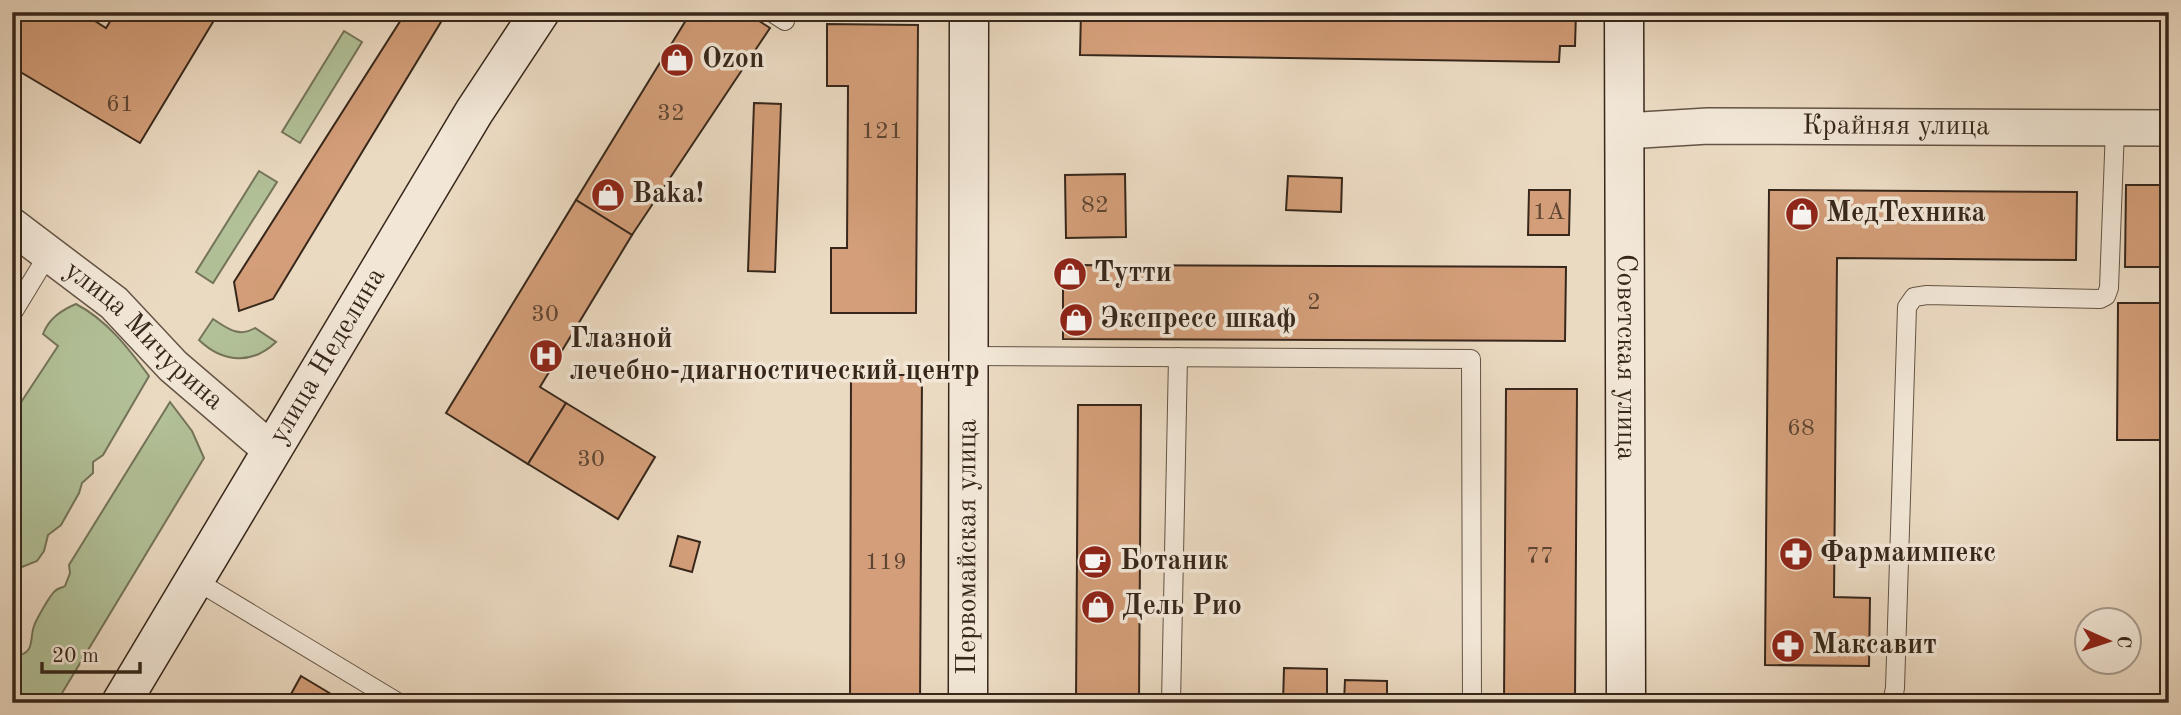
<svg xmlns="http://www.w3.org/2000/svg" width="2181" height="715" font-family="'Old Standard TT',serif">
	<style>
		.green { fill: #b2c198; stroke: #74745a; stroke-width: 2 }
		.building { fill: #d39e79; stroke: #37271b; stroke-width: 2 }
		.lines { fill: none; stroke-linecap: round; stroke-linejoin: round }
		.lane-casing { stroke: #645445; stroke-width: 20 }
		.street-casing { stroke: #645445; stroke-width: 38 }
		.secondary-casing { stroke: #37271b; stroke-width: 41 }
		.lane { stroke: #f2e7d7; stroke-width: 18 }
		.street { stroke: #f2e7d7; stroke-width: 35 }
		.secondary { stroke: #f2e7d7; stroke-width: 38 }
		.labels { text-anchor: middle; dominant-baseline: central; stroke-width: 7; stroke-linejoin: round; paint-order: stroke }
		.number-label { font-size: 24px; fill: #5e4532 }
		.poi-label { font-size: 28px; font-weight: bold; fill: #37271b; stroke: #f2e7d7; text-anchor: start }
		.street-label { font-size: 28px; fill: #37271b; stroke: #f2e7d7 }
	</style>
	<rect width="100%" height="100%" fill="#ebdac2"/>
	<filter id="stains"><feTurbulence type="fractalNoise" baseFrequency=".00286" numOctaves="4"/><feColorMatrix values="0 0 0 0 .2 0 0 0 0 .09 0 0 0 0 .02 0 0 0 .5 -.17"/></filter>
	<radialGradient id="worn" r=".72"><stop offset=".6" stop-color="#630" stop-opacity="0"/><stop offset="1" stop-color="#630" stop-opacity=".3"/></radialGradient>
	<g class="green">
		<path d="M344,31L362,42L300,143L282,132Z"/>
		<path d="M259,171L277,182L213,283L196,272Z"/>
		<path d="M76,304C107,320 129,349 149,376L103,455L93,462V473L82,483L79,493L61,525L48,535L44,551L37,561L12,571V416L58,346L43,334C49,318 62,310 76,304Z"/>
		<path d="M213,319C227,328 238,338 255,328L276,342C252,365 223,363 199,340Z"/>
		<path d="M170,402L192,431L204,458L56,703H12V658L14,656C36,654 29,640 34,626C36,620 50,595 55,591C58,588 62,588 65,586L70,573L69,565Z"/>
	</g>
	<g class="building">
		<path d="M12,12H81L106,28L116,12H219L140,143L12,67Z"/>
		<path d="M406,12H447L273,299L239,311L234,282Z"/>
		<path d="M691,12H745L770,28L632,235L576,200Z"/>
		<path d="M1081,12H1576L1575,46H1560L1559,62L1080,55Z"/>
		<path d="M827,24L918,25L916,313H831V248H847L848,86H827Z"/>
		<path d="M754,103L781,104L775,272L748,271Z"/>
		<path d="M1125,174L1126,237L1066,238L1065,175Z"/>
		<path d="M1288,176L1342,178L1341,212L1286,210Z"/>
		<path d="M2126,185H2169V267H2125Z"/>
		<path d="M1529,190H1570L1569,235H1528Z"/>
		<path d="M1769,190L2077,192L2076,260L1837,258L1834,597L1870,598L1869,666L1765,665Z"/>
		<path d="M576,200L632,235L540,387L566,403L528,464L446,413Z"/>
		<path d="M1063,265L1566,267L1565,341L1063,339Z"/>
		<path d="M2118,303H2169V440H2117Z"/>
		<path d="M851,375H922L920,703H850Z"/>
		<path d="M1506,389H1577L1575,703H1504Z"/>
		<path d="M566,403L655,457L618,519L528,464Z"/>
		<path d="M1078,405H1141L1139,703H1076Z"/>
		<path d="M678,536L700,542L692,572L670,566Z"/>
		<path d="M1284,668L1327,669V703H1283Z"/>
		<path d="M301,676L346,703H286Z"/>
		<path d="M1345,680L1387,681V695H1421V703H1344Z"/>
	</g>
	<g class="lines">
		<g class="lane-casing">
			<g id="lane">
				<path d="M771,12L785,21"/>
				<path d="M12,314L49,253"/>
				<path d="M967,356L1471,359L1472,703"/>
				<path d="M195,580L399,703"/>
				<path d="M1171,703L1178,357"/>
				<path d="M1892,703L1895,688L1907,307L1914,297L1927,295L2100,299L2106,296L2109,288L2115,128"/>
			</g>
		</g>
		<g class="street-casing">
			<g id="street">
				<path id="s1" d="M1625,131L1708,126L2169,128"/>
				<path id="s2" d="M12,226L114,303L173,366L271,450"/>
			</g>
		</g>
		<g class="secondary-casing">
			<g id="secondary">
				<path id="s3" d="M1624,12L1626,703"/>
				<path id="s4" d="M121,703L474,112L540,12"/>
				<path id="s5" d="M968,703L969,12"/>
			</g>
		</g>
		<use href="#lane" class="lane"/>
		<use href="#street" class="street"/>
		<use href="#secondary" class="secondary"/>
	</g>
	<defs>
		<g id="shop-disc" transform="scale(1.75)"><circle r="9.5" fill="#8f2418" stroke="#f2e7d7"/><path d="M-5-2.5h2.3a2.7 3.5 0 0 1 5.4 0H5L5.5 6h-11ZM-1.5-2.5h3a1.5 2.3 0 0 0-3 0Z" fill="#fff"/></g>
		<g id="hospital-disc" transform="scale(1.75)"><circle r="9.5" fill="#8f2418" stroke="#f2e7d7"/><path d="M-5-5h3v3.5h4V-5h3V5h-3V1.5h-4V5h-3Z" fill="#fff"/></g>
		<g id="pharmacy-disc" transform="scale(1.75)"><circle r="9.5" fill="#8f2418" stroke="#f2e7d7"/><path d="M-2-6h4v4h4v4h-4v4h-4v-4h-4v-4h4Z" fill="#fff"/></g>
		<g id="cafe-disc" transform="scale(1.75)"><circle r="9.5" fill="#8f2418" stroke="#f2e7d7"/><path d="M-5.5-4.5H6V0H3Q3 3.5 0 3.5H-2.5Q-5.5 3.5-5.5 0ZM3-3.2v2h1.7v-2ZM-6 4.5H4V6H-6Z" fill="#fff"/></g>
	</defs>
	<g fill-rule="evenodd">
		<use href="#shop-disc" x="677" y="60"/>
		<use href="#shop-disc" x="608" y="195"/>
		<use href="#shop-disc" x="1802" y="214"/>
		<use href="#shop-disc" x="1070" y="274"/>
		<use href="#shop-disc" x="1076" y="320"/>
		<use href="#hospital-disc" x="546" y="356"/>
		<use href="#pharmacy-disc" x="1796" y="554"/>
		<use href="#cafe-disc" x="1095" y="562"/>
		<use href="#shop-disc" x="1098" y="607"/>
		<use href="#pharmacy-disc" x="1788" y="646"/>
	</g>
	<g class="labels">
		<g class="number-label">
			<text x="120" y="105">61</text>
			<text x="671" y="114">32</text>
			<text x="882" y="132">121</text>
			<text x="1095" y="206">82</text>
			<text x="1549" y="213">1А</text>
			<text x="1314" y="303">2</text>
			<text x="545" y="315">30</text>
			<text x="1801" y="429">68</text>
			<text x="591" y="460">30</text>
			<text x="1540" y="557">77</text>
			<text x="886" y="563">119</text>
		</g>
		<g class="poi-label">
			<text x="702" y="60">Ozon</text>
			<text x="632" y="195">Baka!</text>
			<text x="1826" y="214">МедТехника</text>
			<text x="1094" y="274">Тутти</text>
			<text x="1100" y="320">Экспресс шкаф</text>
			<text x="570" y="340">Глазной<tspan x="570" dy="32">лечебно-диагностический центр</tspan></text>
			<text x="1820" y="554">Фармаимпекс</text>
			<text x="1120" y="562">Ботаник</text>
			<text x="1122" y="607">Дель Рио</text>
			<text x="1812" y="646">Максавит</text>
		</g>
		<g class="street-label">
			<text stroke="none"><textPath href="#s1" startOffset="271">Крайняя улица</textPath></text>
			<text stroke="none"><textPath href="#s2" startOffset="172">улица Мичурина</textPath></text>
			<text stroke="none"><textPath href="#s4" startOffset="404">улица Неделина</textPath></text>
			<text stroke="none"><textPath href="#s3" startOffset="345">Советская улица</textPath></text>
			<text stroke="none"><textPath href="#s5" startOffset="156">Первомайская улица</textPath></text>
		</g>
	</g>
	<rect width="2181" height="715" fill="none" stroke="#ebdac2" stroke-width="42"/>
	<rect x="14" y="14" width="2153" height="687" fill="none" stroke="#37271b" stroke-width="3.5"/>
	<rect x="21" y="21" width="2139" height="673" fill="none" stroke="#37271b" stroke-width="2"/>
	<g transform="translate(2108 641) rotate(93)"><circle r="33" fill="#f2e7d7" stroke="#a79a8c" stroke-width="2"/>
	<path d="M0-5L12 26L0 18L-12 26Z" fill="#8f2418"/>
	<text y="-10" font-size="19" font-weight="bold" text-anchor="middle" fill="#37271b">С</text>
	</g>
	<path d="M42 662v10h98v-10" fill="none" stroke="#37271b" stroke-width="3.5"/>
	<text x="52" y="662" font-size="21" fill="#37271b" stroke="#f2e7d7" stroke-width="5" paint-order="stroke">20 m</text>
	<rect width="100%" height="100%" filter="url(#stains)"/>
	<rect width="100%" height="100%" fill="url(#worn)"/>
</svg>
